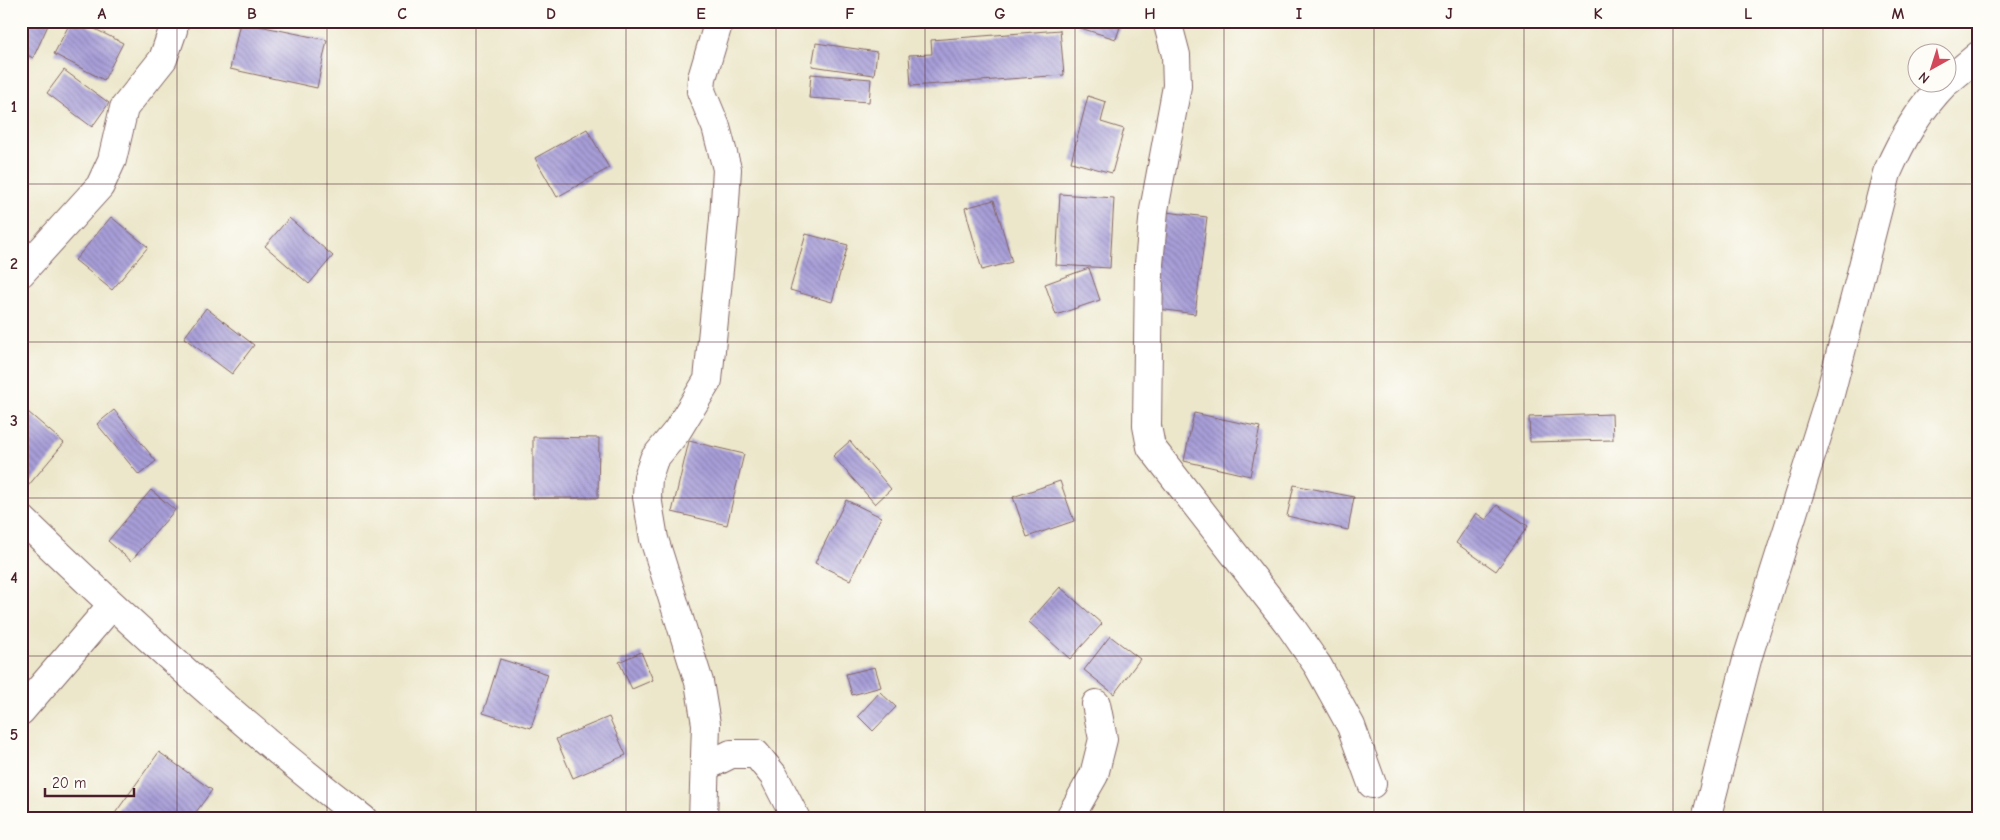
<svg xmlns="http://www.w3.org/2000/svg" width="2000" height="840" font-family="'Comic Neue',sans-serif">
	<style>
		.building { fill: url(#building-back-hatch) }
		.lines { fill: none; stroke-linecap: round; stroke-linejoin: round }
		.minor-casing { stroke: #836563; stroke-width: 30 }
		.minor { stroke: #fff; stroke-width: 28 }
		.grid { fill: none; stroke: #4a1f2b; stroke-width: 1; stroke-opacity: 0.55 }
		.neatline { fill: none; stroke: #4a1f2b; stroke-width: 2 }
		.grid-label { font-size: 16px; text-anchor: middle; font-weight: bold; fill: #4a1f2b }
	</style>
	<defs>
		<pattern id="building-back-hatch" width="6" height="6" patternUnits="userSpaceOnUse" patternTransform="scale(1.25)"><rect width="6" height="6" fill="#a79ed8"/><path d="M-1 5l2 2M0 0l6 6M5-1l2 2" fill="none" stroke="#8a80af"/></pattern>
	</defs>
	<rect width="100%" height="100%" fill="#fdfcf7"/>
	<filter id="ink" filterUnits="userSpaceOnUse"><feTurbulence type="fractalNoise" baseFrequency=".02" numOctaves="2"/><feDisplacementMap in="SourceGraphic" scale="10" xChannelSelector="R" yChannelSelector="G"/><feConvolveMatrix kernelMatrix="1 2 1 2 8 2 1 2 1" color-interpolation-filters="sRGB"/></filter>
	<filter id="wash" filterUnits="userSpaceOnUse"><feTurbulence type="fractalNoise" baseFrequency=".0096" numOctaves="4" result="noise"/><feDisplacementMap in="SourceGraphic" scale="20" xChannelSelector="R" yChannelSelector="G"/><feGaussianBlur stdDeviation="1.12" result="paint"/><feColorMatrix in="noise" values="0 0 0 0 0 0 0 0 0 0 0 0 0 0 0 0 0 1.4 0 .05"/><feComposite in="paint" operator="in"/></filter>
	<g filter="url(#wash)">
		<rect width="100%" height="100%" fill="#ece7cb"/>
		<g id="blocks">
			<g class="building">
				<path d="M21,21H50L33,58L21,52Z"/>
				<path d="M71,21H79L123,43L104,80L54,54Z"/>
				<path d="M1079,21H1122L1116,39L1077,27Z"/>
				<path d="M240,22L327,40L317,88L230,69Z"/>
				<path d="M1060,30L1064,75L911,86L909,55L932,54L931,40Z"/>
				<path d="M816,43L877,52L874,75L812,66Z"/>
				<path d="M64,70L109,103L92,127L47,93Z"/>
				<path d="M811,74L871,79L869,102L809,98Z"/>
				<path d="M1088,96L1106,102L1101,122L1124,129L1112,173L1071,162Z"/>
				<path d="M587,129L609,168L557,197L535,158Z"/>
				<path d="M1060,194L1114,198L1110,268L1056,265Z"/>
				<path d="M994,200L1012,262L982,270L965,208Z"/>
				<path d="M1150,210L1207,217L1195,314L1137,306Z"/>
				<path d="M111,217L148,247L112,290L75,260Z"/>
				<path d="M289,218L333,256L309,284L265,246Z"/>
				<path d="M806,234L848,245L832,302L790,290Z"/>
				<path d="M1089,268L1100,300L1056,315L1045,284Z"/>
				<path d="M206,308L254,345L232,374L184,338Z"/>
				<path d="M21,406L64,443L28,486L21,480Z"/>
				<path d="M114,410L156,461L139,475L97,424Z"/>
				<path d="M1194,413L1260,427L1250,476L1184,461Z"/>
				<path d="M1612,414L1613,440L1530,442L1529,417Z"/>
				<path d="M533,437L599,438L598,498H533Z"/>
				<path d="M689,441L744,454L727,525L672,512Z"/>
				<path d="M850,441L891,489L875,504L833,456Z"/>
				<path d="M1060,481L1074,521L1027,537L1013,497Z"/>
				<path d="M1294,485L1354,497L1348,530L1287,516Z"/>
				<path d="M151,490L175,510L131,561L108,541Z"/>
				<path d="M846,500L881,517L850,580L815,563Z"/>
				<path d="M1497,505L1528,526L1496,571L1456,543L1476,513L1486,520Z"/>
				<path d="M1060,587L1102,624L1070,659L1029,622Z"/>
				<path d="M1110,636L1140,659L1114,694L1084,670Z"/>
				<path d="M641,652L653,680L632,689L619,662Z"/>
				<path d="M500,659L548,674L531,728L483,713Z"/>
				<path d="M875,667L881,687L852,695L846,674Z"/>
				<path d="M880,692L896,707L873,731L858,716Z"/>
				<path d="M609,717L626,755L573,778L556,739Z"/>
				<path d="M159,752L212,790L191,819H111Z"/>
			</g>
		</g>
	</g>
	<g filter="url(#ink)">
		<use href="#blocks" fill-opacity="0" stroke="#836563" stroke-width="1"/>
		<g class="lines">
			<g class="minor-casing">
				<g id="minor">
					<path d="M1167,21L1176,55L1177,86L1154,210L1149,264L1147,426L1151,447L1291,627L1318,666L1351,726L1372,784"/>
					<path d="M1948,81L1979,55"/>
					<path d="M21,273L100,186L112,160L124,108L163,59L173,30L174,21"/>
					<path d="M21,518C131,624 242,726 363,819"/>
					<path d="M21,711L112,605"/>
					<path d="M705,767L731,754H756L774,776L796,819"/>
					<path d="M703,819L706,724L699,682L654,539L647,497L648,477L654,459L677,431L708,380L724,219L727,169L716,127L701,91L702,78L719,21"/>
					<path d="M1069,819L1094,775L1103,739L1096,704"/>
					<path d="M1706,819L1748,656L1828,402L1887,173C1903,137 1918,111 1946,82"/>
				</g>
			</g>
			<use href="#minor" class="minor"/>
		</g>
	</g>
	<path class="grid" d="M177,21V819M327,21V819M476,21V819M626,21V819M776,21V819M925,21V819M1075,21V819M1224,21V819M1374,21V819M1524,21V819M1673,21V819M1823,21V819M21,184H1979M21,342H1979M21,498H1979M21,656H1979"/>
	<rect width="2000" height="840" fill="none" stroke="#fdfcf7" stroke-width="55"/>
	<g transform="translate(1932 68) rotate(219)"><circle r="24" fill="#fdfcf7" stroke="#b5a4a5"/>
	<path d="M0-4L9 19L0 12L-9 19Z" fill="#d1495b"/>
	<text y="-8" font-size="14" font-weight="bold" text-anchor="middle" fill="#4a1f2b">N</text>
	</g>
	<path d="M45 788v8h89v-8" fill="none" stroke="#4a1f2b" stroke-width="2.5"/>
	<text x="52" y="788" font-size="15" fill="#4a1f2b" stroke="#fdfcf7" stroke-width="4" paint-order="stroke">20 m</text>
	<rect x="28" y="28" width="1944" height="784" class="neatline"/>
	<g class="grid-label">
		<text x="102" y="19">A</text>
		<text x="252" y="19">B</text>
		<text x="402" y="19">C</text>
		<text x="551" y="19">D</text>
		<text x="701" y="19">E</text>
		<text x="850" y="19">F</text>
		<text x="1000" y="19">G</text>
		<text x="1150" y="19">H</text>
		<text x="1299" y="19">I</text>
		<text x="1449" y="19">J</text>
		<text x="1598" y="19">K</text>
		<text x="1748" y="19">L</text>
		<text x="1898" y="19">M</text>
		<text x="14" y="112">1</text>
		<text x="14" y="269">2</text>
		<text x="14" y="426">3</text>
		<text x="14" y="583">4</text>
		<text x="14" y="740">5</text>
	</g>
</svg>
